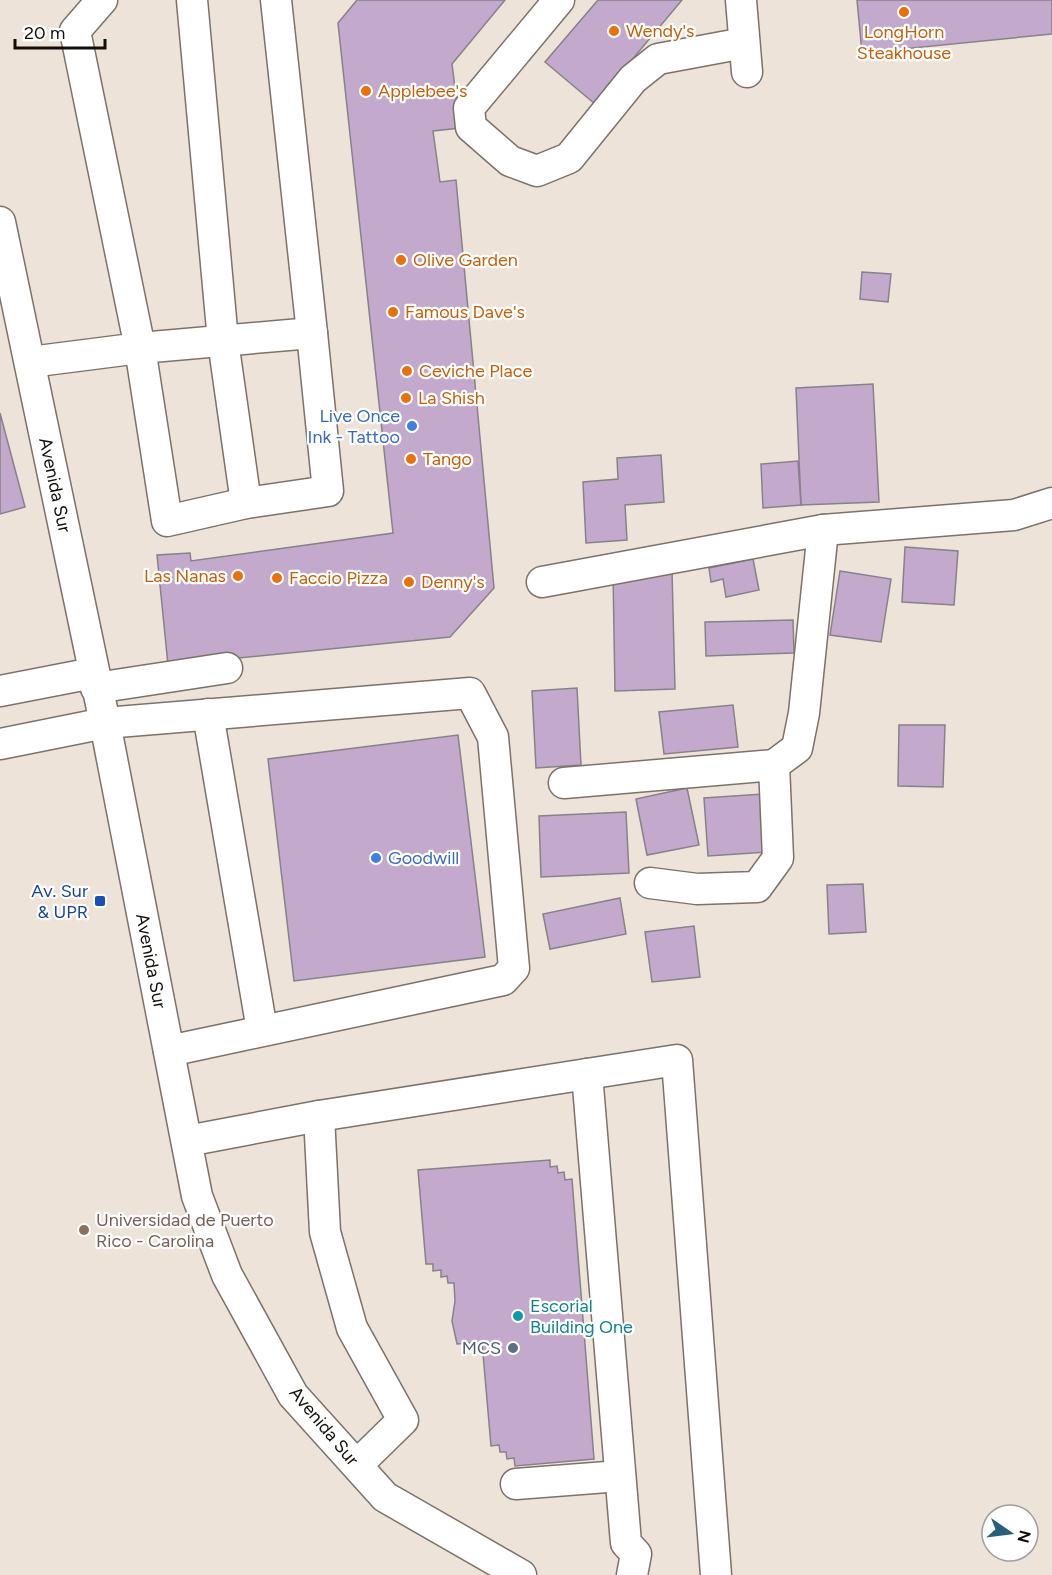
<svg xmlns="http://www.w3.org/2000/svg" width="1052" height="1575" font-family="Figtree,sans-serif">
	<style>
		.building { fill: #c3aacc; stroke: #88808b; stroke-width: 1.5 }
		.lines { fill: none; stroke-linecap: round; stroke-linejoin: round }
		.minor-casing { stroke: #7c7269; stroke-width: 33 }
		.minor { stroke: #fff; stroke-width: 30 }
		.food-dot { fill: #e8710a; stroke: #fff; stroke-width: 2 }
		.shop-dot { fill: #3f7fe0; stroke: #fff; stroke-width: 2 }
		.transit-dot { fill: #1a4fb4; stroke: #fff; stroke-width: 2 }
		.education-dot { fill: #8d6e63; stroke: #fff; stroke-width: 2 }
		.culture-dot { fill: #0f9aa8; stroke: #fff; stroke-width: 2 }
		.service-dot { fill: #5c6f8a; stroke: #fff; stroke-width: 2 }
		.labels { text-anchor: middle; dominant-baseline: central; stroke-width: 4.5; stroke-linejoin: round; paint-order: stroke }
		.food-label { font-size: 18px; fill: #c56008; stroke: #fff; text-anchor: start }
		.shop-label { font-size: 18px; fill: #366cbe; stroke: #fff; text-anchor: end }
		.street-label { font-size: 18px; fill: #110e0a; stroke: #fff }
		.transit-label { font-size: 18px; fill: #164399; stroke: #fff; text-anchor: end }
		.education-label { font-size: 18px; fill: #785e54; stroke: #fff; text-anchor: start }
		.culture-label { font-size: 18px; fill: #0d838f; stroke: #fff; text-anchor: start }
		.service-label { font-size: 18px; fill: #4e5e75; stroke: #fff; text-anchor: end }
	</style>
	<rect width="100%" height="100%" fill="#eee3d9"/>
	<g class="building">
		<path d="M357,0H505L452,64L460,128L433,131L440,182L456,180L494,588L450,637L168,665L157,555L190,553L191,561L393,533L338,23Z"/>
		<path d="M598,0H682L595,104L545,62Z"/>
		<path d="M857,0H1052V34L862,53Z"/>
		<path d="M862,272L891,274L888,302L860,299Z"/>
		<path d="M873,384L879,502L801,505L796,388Z"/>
		<path d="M0,413L25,507L0,514Z"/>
		<path d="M661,455L664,502L625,505L627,540L586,543L583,482L618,479L617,458Z"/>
		<path d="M798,461L801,505L763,508L761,464Z"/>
		<path d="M905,547L958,551L954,605L902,602Z"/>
		<path d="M753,559L759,590L726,597L723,579L711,582L709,568Z"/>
		<path d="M672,571L675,689L615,691L613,573Z"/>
		<path d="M840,571L891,579L881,642L830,635Z"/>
		<path d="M793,620L794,653L706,656L705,622Z"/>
		<path d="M577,688L581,765L536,768L532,691Z"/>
		<path d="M733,705L738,747L664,754L659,712Z"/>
		<path d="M899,725H945L943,787L898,786Z"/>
		<path d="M458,735L485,957L294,981L268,759Z"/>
		<path d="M687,788L699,845L647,855L636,799Z"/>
		<path d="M763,794L766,852L708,856L704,798Z"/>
		<path d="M626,812L629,873L541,877L539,816Z"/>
		<path d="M863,884L866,932L829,934L827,885Z"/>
		<path d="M620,898L626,934L550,949L543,914Z"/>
		<path d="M694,926L700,977L652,982L645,932Z"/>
		<path d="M550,1160V1167L557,1166L558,1173L564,1172L565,1180L572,1179L594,1459L515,1466L514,1458L507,1459L506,1452H500L499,1445L491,1446L482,1342L457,1344L452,1321L455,1301L454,1283H448L447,1276L441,1277V1270L433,1271V1264H426L418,1170Z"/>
	</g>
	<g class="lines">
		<g class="minor-casing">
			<g id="minor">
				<path d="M192,0L223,341L246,503L328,491L312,333"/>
				<path d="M559,0L469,108L471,127L510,161L537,171L569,158L633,79L658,59L744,43"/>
				<path d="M741,0L747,72"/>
				<path d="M0,222L105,723L197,1196L227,1275L293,1395L385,1497L521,1575"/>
				<path d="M30,362L140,348L75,31L102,0"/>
				<path d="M246,503L167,521L140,348L312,333L276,0"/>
				<path d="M542,582L823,530L1014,515L1052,503"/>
				<path d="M96,688L227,668"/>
				<path d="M0,691L93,673"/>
				<path d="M208,714L262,1030"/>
				<path d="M0,744L105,723L470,693L493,737L514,968L503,980L169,1051"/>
				<path d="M564,783L774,765L797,748L804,713L823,530"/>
				<path d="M650,883L697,889L757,887L778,858L774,765"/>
				<path d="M587,1074L677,1060L716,1575"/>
				<path d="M319,1116L325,1232L352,1328L403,1420L357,1465"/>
				<path d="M187,1141L319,1116L587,1074L626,1543L636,1554L632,1575"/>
				<path d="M516,1484L620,1476"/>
			</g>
		</g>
		<use href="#minor" class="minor"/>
	</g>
	<g class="food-dot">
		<circle cx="904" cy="12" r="6"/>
		<circle cx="614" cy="31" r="6"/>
		<circle cx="366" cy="91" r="6"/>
		<circle cx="401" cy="260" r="6"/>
		<circle cx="393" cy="312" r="6"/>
		<circle cx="407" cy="371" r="6"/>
		<circle cx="406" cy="398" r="6"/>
		<circle cx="411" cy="459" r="6"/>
		<circle cx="238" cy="576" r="6"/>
		<circle cx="277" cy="578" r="6"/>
		<circle cx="409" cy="582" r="6"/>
	</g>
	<g class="shop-dot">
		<circle cx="412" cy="426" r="6"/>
		<circle cx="376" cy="858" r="6"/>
	</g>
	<rect class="transit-dot" x="94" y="895" width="12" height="12" rx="3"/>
	<circle class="education-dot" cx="84" cy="1230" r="6"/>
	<circle class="culture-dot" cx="518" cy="1316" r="6"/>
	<circle class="service-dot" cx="513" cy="1348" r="6"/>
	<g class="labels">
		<g class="food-label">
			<text x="626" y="31">Wendy's</text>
			<text x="904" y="32" text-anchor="middle">LongHorn<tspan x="904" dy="21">Steakhouse</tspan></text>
			<text x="378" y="91">Applebee's</text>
			<text x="413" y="260">Olive Garden</text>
			<text x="405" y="312">Famous Dave's</text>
			<text x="419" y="371">Ceviche Place</text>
			<text x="418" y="398">La Shish</text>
			<text x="423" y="459">Tango</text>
			<text x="226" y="576" text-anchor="end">Las Nanas</text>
			<text x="289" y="578">Faccio Pizza</text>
			<text x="421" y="582">Denny's</text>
		</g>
		<g class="shop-label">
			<text x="400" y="416">Live Once<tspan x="400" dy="21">Ink - Tattoo</tspan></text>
			<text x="388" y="858" text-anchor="start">Goodwill</text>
		</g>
		<g class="street-label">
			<text transform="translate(55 485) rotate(78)">Avenida Sur</text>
			<text transform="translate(151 961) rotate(79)">Avenida Sur</text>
			<text transform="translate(324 1426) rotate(50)">Avenida Sur</text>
		</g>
		<g class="transit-label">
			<text x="88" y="891">Av. Sur<tspan x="88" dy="21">&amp; UPR</tspan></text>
		</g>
		<g class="education-label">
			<text x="96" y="1220">Universidad de Puerto<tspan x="96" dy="21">Rico - Carolina</tspan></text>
		</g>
		<g class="culture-label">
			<text x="530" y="1306">Escorial<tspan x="530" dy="21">Building One</tspan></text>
		</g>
		<g class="service-label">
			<text x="501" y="1348">MCS</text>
		</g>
	</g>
	<g transform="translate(1010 1533) rotate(104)"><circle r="28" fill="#ffffff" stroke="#a09f9d" stroke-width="1.5"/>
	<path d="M0-4.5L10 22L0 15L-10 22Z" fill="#246178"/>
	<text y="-9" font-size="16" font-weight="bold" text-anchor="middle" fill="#110e0a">N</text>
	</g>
	<path d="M15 39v9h90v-9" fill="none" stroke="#110e0a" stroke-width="3"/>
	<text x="24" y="39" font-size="18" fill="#110e0a" stroke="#ffffff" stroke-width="4.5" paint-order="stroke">20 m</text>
</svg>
